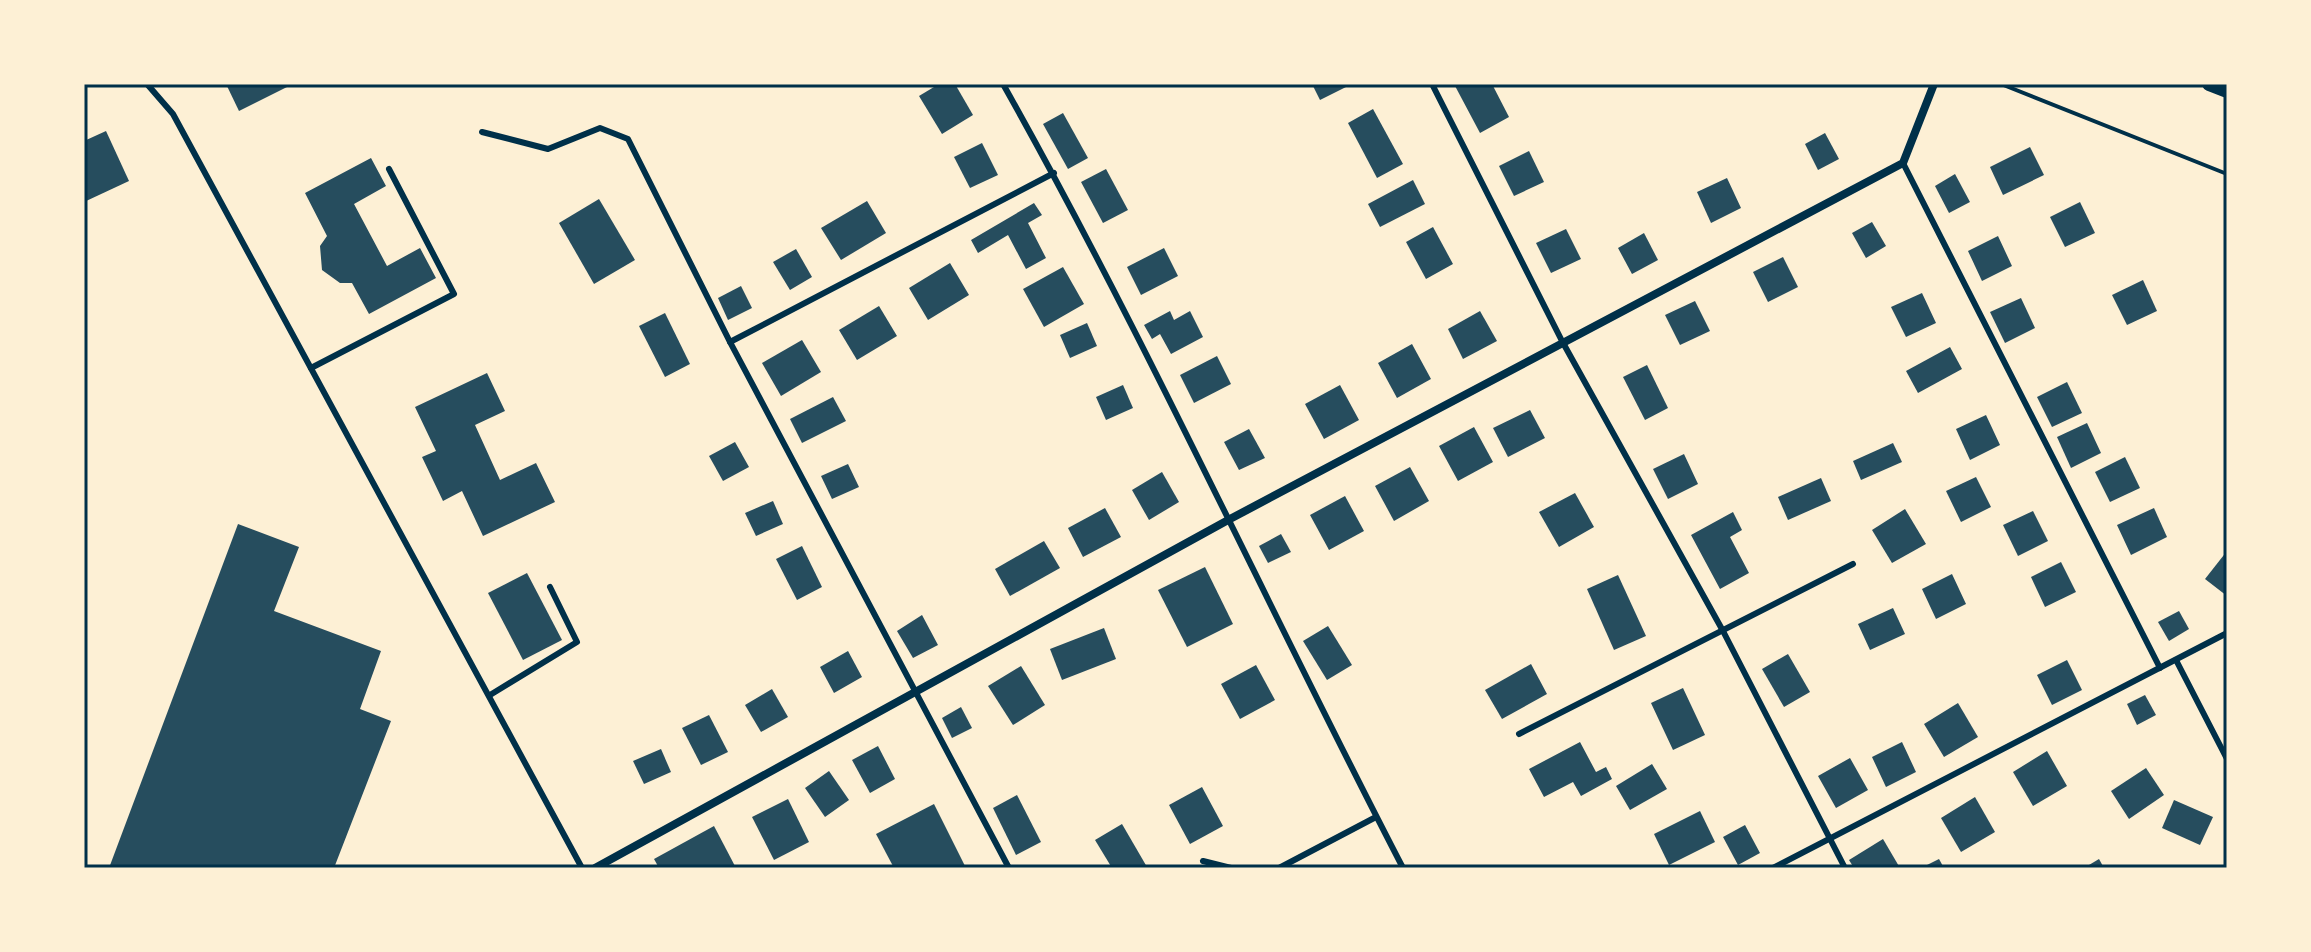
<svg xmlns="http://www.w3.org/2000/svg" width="2311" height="952" font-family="'Crimson Pro',serif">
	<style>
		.building { fill: #264d5e }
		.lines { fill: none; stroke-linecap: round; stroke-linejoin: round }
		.path { stroke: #003049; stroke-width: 4 }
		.service { stroke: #003049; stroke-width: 6 }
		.minor { stroke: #003049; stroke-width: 8 }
		.tertiary { stroke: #003049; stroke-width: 14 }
		.neatline { fill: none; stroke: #003049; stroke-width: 3 }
	</style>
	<rect width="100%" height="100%" fill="#fdf0d5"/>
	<g class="building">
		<path d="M226,84H293L239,111Z"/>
		<path d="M939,84H955L973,115L942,134L919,96Z"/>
		<path d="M1312,84H1352L1320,100Z"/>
		<path d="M1454,84H1492L1509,117L1480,133Z"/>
		<path d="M1373,109L1403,164L1377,178L1348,123Z"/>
		<path d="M1063,113L1088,158L1068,169L1043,124Z"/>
		<path d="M106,131L129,181L84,202V141Z"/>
		<path d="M1825,133L1839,159L1818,170L1805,144Z"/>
		<path d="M982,143L998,175L970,188L954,157Z"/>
		<path d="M2030,147L2044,175L2003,195L1990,167Z"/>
		<path d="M1529,151L1544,182L1514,196L1499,166Z"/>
		<path d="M371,158L386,186L354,204L387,266L420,248L436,278L369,314L352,283H340L322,270L320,246L327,236L305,193Z"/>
		<path d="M1106,169L1128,210L1103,223L1081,182Z"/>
		<path d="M1955,174L1970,202L1949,213L1935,186Z"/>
		<path d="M1727,178L1741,208L1711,223L1697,192Z"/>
		<path d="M1413,180L1425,204L1380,227L1368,204Z"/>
		<path d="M599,199L635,260L594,284L559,223Z"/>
		<path d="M867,201L886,233L841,260L821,228Z"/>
		<path d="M2080,202L2095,233L2065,247L2050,217Z"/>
		<path d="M1034,203L1042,215L1028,223L1046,258L1026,269L1008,235L978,253L971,240Z"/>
		<path d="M1872,222L1886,246L1866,258L1852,233Z"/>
		<path d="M1433,227L1453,264L1426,279L1406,242Z"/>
		<path d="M1566,229L1581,259L1551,273L1536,243Z"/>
		<path d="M1644,233L1658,260L1632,274L1618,248Z"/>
		<path d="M1998,236L2012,266L1982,281L1968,251Z"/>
		<path d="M1164,248L1178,276L1141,295L1127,267Z"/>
		<path d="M796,249L812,277L790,290L773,262Z"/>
		<path d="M1783,257L1798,287L1768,302L1753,272Z"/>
		<path d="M950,263L969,295L928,320L909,288Z"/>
		<path d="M1063,267L1084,304L1044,327L1023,289Z"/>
		<path d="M2143,280L2157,311L2127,325L2112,295Z"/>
		<path d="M741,286L752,308L728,320L718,298Z"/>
		<path d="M1922,293L1936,323L1906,337L1891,307Z"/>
		<path d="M2021,298L2035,328L2005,343L1990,312Z"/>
		<path d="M1695,301L1710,331L1680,345L1665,315Z"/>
		<path d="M879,306L897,336L857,360L839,330Z"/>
		<path d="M1170,311L1174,320L1190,311L1203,337L1171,354L1160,334L1152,339L1144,325Z"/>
		<path d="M1480,311L1497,341L1463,359L1448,329Z"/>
		<path d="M665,313L690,364L665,377L639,326Z"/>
		<path d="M1087,323L1097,346L1070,358L1060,335Z"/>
		<path d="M802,340L821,372L781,396L762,363Z"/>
		<path d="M1412,344L1431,379L1397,398L1378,363Z"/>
		<path d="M1950,347L1962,369L1918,393L1906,371Z"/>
		<path d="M1217,356L1231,384L1194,403L1180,375Z"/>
		<path d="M1647,365L1668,408L1645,420L1623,377Z"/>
		<path d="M487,373L505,411L475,425L500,480L536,463L555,502L483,536L462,491L443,501L422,457L436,451L415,407Z"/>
		<path d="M2067,382L2082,413L2052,427L2037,397Z"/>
		<path d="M1123,385L1133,408L1106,420L1096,397Z"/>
		<path d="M1340,385L1359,420L1324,439L1305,404Z"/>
		<path d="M833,397L846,421L802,443L790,419Z"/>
		<path d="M1530,410L1545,438L1508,457L1493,428Z"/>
		<path d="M1986,415L2000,445L1970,460L1956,429Z"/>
		<path d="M2087,423L2101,453L2071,468L2057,437Z"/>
		<path d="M1474,427L1493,462L1458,481L1439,446Z"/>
		<path d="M1249,429L1265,458L1239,470L1224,442Z"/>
		<path d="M735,442L749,467L723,481L709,456Z"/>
		<path d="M1893,443L1902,462L1861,480L1853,461Z"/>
		<path d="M1684,454L1698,484L1668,499L1653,469Z"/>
		<path d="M2125,457L2140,488L2110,502L2095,472Z"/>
		<path d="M848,464L859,487L832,499L821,476Z"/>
		<path d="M1410,467L1429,501L1394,521L1375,486Z"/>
		<path d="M1162,472L1179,502L1149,520L1132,490Z"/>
		<path d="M1976,477L1991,507L1961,522L1946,491Z"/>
		<path d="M1821,478L1831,501L1788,520L1778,497Z"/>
		<path d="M1575,493L1594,527L1559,547L1539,512Z"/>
		<path d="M1345,496L1364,531L1329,550L1310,515Z"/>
		<path d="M773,501L783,524L756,536L745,513Z"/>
		<path d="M1105,508L1121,537L1083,557L1068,528Z"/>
		<path d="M2154,508L2167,537L2131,555L2117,525Z"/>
		<path d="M1905,509L1926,544L1892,563L1872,530Z"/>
		<path d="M2033,511L2048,541L2018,556L2003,525Z"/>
		<path d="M1733,512L1742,530L1730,537L1749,573L1720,589L1691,535Z"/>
		<path d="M238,524L299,547L274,611L381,651L360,709L391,721L334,868H109Z"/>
		<path d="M1281,534L1291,552L1268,563L1259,546Z"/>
		<path d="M1044,541L1060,568L1010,596L995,569Z"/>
		<path d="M802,546L822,587L797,600L776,559Z"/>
		<path d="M2227,551V596L2205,579Z"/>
		<path d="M2061,562L2076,592L2045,607L2031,577Z"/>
		<path d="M1205,567L1233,624L1187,647L1158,590Z"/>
		<path d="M527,573L562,640L523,660L488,593Z"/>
		<path d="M1952,574L1966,604L1936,619L1922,589Z"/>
		<path d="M1618,575L1646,636L1614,650L1587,589Z"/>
		<path d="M1893,608L1905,634L1870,650L1858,624Z"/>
		<path d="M2179,611L2189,629L2169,641L2158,622Z"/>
		<path d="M922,615L938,645L913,658L897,631Z"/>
		<path d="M1328,626L1352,665L1327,680L1303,641Z"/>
		<path d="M1104,628L1116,659L1062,680L1050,649Z"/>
		<path d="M848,651L862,677L834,693L820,667Z"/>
		<path d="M1788,654L1810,692L1784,707L1762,669Z"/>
		<path d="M2067,660L2082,690L2052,705L2037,675Z"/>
		<path d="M1531,664L1547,694L1502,719L1485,690Z"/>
		<path d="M1256,665L1275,700L1240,719L1221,684Z"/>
		<path d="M1021,666L1045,705L1013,725L988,686Z"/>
		<path d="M1683,688L1705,735L1673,750L1651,703Z"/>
		<path d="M772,689L788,717L761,732L745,705Z"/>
		<path d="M2145,695L2156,715L2137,725L2127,704Z"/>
		<path d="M1958,703L1978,737L1944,757L1924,724Z"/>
		<path d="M961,707L972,728L952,738L942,718Z"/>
		<path d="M709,715L728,752L701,765L682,728Z"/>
		<path d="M1580,742L1596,772L1606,767L1612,779L1581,796L1573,782L1544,797L1529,769Z"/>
		<path d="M1902,742L1916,772L1886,787L1872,757Z"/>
		<path d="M878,746L895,779L870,793L852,760Z"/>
		<path d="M661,749L671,772L644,784L633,761Z"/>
		<path d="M2047,751L2067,786L2033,806L2013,772Z"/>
		<path d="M1850,758L1868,790L1836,808L1818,776Z"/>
		<path d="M1652,764L1667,789L1630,810L1616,786Z"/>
		<path d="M2146,768L2164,795L2129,819L2111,791Z"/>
		<path d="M829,771L849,800L825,817L805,788Z"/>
		<path d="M1202,787L1223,826L1190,844L1169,805Z"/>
		<path d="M1017,795L1041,842L1016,855L993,808Z"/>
		<path d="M1975,797L1995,832L1961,852L1941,818Z"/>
		<path d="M788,799L809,842L774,860L752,817Z"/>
		<path d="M2174,800L2213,817L2200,845L2162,828Z"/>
		<path d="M934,804L966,868H894L876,834Z"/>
		<path d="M1700,811L1715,842L1669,865L1654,834Z"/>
		<path d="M1122,824L1147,867L1145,868H1112L1095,840Z"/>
		<path d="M1745,825L1760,853L1738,865L1723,837Z"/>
		<path d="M714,826L736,868H659L654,859Z"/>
		<path d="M1883,839L1900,868H1854L1849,860Z"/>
		<path d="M1939,859L1944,868H1921Z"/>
		<path d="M2099,859L2104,868H2084Z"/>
	</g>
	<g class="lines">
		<path class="path" d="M2001,84L2227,174"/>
		<g class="service">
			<path d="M147,84L173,114L582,868"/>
			<path d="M1003,84C1147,340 1268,608 1403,868"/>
			<path d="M1432,84L1562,341L1723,631L1845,868"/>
			<path d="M482,132L548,149L600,128L628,139L730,342L1009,868"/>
			<path d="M1903,163L2160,668"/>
			<path d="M730,342L1054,173"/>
			<path d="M311,368L454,294L389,169"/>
			<path d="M2176,660L2227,759"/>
			<path d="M490,695L577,642L550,587"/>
			<path d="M1519,734L1853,564"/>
			<path d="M1203,861L1231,868"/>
			<path d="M1279,868L1376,817"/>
			<path d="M1773,868L2227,633"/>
		</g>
		<path class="minor" d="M595,868L1230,519L1903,163L1934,84"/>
		<path class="tertiary" d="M2209,84L2227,91"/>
	</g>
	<rect width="2311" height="952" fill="none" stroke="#fdf0d5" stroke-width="172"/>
	<rect x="86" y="86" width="2139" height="780" class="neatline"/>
</svg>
